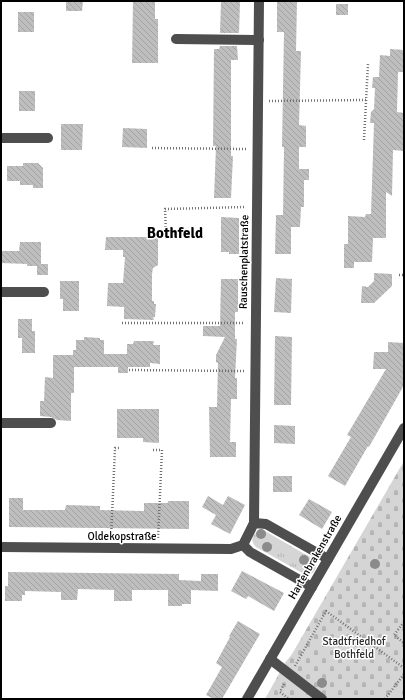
<svg xmlns="http://www.w3.org/2000/svg" width="405" height="700" font-family="Signika,sans-serif">
	<style>
		.grass { fill: url(#grass-tufts) }
		.cemetery { fill: url(#cemetery-stones) }
		.building { fill: url(#building-back-hatch) }
		.lines { fill: none; stroke-linecap: round; stroke-linejoin: round }
		.path { stroke: #707070; stroke-width: 2.5; stroke-dasharray: 1 2; stroke-linecap: butt }
		.minor { stroke: #4e4e4e; stroke-width: 10 }
		.tree { fill: #8b8b8b }
		.labels { text-anchor: middle; dominant-baseline: central; stroke-width: 3; stroke-linejoin: round; paint-order: stroke }
		.street-label { font-size: 11px; fill: #000; stroke: #fff }
		.park-label { font-size: 11px; fill: #2c2c2c; stroke: #fff }
		.district-label { font-size: 15px; font-weight: bold; fill: #000; stroke: #fff }
	</style>
	<defs>
		<pattern id="grass-tufts" width="24" height="20" patternUnits="userSpaceOnUse"><rect width="24" height="20" fill="#d5d5d5"/><path d="M3 7l-1-3M5 7V3M7 7l1-3M15 17l-1-3M17 17v-4M19 17l1-3" fill="none" stroke="#b5b5b5"/></pattern>
		<pattern id="cemetery-stones" width="16" height="16" patternUnits="userSpaceOnUse"><rect width="16" height="16" fill="#d5d5d5"/><path d="M2 7V4a2 2 0 0 1 4 0v3zM10 15v-3a2 2 0 0 1 4 0v3z" fill="#b5b5b5"/></pattern>
		<pattern id="building-back-hatch" width="6" height="6" patternUnits="userSpaceOnUse"><rect width="6" height="6" fill="#bebebe"/><path d="M-1 5l2 2M0 0l6 6M5-1l2 2" fill="none" stroke="#a2a2a2"/></pattern>
	</defs>
	<rect width="100%" height="100%" fill="#fff"/>
	<path class="grass" d="M261,530L265,531L315,560C318,567 314,576 306,575L256,547C249,541 253,533 261,530Z"/>
	<path class="cemetery" d="M404,461V699H265L285,663L292,654Z"/>
	<g class="building">
		<path d="M66,1H83L82,11H66Z"/>
		<path d="M133,1H155V19H158V63H132Z"/>
		<path d="M221,1H240L239,33H220Z"/>
		<path d="M277,1H297L296,51H301L299,125L306,126V147H299V169H309V180H304V207H301L300,227H291V254H275L276,215H283L284,147H282L284,32H277Z"/>
		<rect x="336" y="4" width="12" height="11"/>
		<rect x="18" y="12" width="16" height="20"/>
		<path d="M220,46H237L238,60H231V156H233L231,198H214L216,146H213L214,49H219Z"/>
		<path d="M390,49L404,50V72H398L397,112L404,113V151L393,150L392,196L386,192V238H373L372,262H354V268H344V244H348V216L365,217L366,214H371L374,123H370L371,112L374,109L375,88H372L373,77H379L380,55L390,56Z"/>
		<rect x="19" y="91" width="16" height="20"/>
		<path d="M61,124H83L82,150H61Z"/>
		<path d="M123,128L147,129V148L122,147Z"/>
		<path d="M23,163H38L43,168V188H33V185H20V181H7V166H23Z"/>
		<path d="M221,217L239,218V254H229V252H221Z"/>
		<path d="M106,237H158V265L153,268L152,274V301H154V304H156L155,317H153L154,320L124,319V307L107,306L108,283H123L125,257H123V250H105Z"/>
		<path d="M20,242H41V264H48V275H37V266H27V264L1,263V251H19Z"/>
		<path d="M374,273L392,274V286L374,303H361L362,286L368,287L374,281Z"/>
		<path d="M276,278L292,279L291,313L274,312Z"/>
		<path d="M221,279H238V312H235V339H237L235,378H237V399H231L230,442H236V457H210L209,407H217L218,363L216,362V355L225,337L203,336V326H220Z"/>
		<path d="M60,281H79V311H63V299H60Z"/>
		<path d="M18,319H32V331H35V353H22V338H18Z"/>
		<path d="M275,336L292,337L291,405H274Z"/>
		<path d="M84,337L100,338V340H104V354H127V344H133L134,341H154L153,345H160V364L150,363V367H128V373H118V367H74V393H71V421L57,420L51,417L40,416V401H44L45,377L53,378V355H73V350H76V340H84Z"/>
		<path d="M388,342L404,343L403,383L404,385L369,447L368,446L345,486L328,476L351,437L347,435L386,369H373L374,352H388Z"/>
		<path d="M117,409H159V443L143,442V438H117Z"/>
		<path d="M274,425L295,426V444L274,443Z"/>
		<rect x="273" y="476" width="19" height="16"/>
		<path d="M208,496L223,505L228,496L245,505L230,534L211,524L216,515L202,507Z"/>
		<path d="M9,498H23V510H65L66,505L100,506V510L144,511V503H168V501H189V529L9,527Z"/>
		<path d="M309,499L332,512L322,529L299,515Z"/>
		<path d="M242,571L284,593L274,611L248,596L246,599L231,591Z"/>
		<path d="M8,572L179,574V580L201,581V574H218V591L191,590V604H182V606H168V590H132V601H114V590L78,589L77,600H61V592L25,591V595H22V601H5V586H8Z"/>
		<path d="M238,621L260,634L222,699H214L206,695L222,667L216,663L230,637L229,636Z"/>
	</g>
	<g class="lines">
		<g class="path">
			<path d="M269,101L366,100"/>
			<path d="M364,140L368,64"/>
			<path d="M152,148L247,149"/>
			<path d="M166,233L165,209L246,207"/>
			<path d="M399,275H404"/>
			<path d="M122,323H245"/>
			<path d="M129,370L244,371"/>
			<path d="M153,450H162L158,538"/>
			<path d="M111,538L115,448H119"/>
			<path d="M404,622L394,635L404,643"/>
			<path d="M295,666L326,611L404,668"/>
			<path d="M284,684L280,692L289,699"/>
			<path d="M385,699L404,674"/>
		</g>
		<g class="minor">
			<path d="M176,39L259,40"/>
			<path d="M1,138H48"/>
			<path d="M1,292H44"/>
			<path d="M1,423H51"/>
			<path d="M254,523L259,1"/>
			<path d="M243,545L250,552L312,587"/>
			<path d="M1,547L231,549L243,545L254,523L266,524L328,559"/>
			<path d="M270,659L322,699"/>
			<path d="M247,699L404,428"/>
		</g>
	</g>
	<g class="tree">
		<circle cx="261" cy="534" r="5"/>
		<circle cx="267" cy="547" r="5"/>
		<circle cx="304" cy="560" r="5"/>
		<circle cx="375" cy="564" r="5"/>
		<circle cx="322" cy="683" r="5"/>
	</g>
	<g class="labels">
		<g class="street-label">
			<text transform="translate(244 262) rotate(-89)">Rauschenplatstraße</text>
			<text x="122" y="536">Oldekopstraße</text>
			<text transform="translate(315 557) rotate(-60)">Hartenbrakenstraße</text>
		</g>
		<g class="park-label">
			<text x="354" y="641">Stadtfriedhof<tspan x="354" dy="13">Bothfeld</tspan></text>
		</g>
		<g class="district-label">
			<text x="175" y="233">Bothfeld</text>
		</g>
	</g>
	<rect width="405" height="700" fill="none" stroke="#000000" stroke-width="4"/>
</svg>
